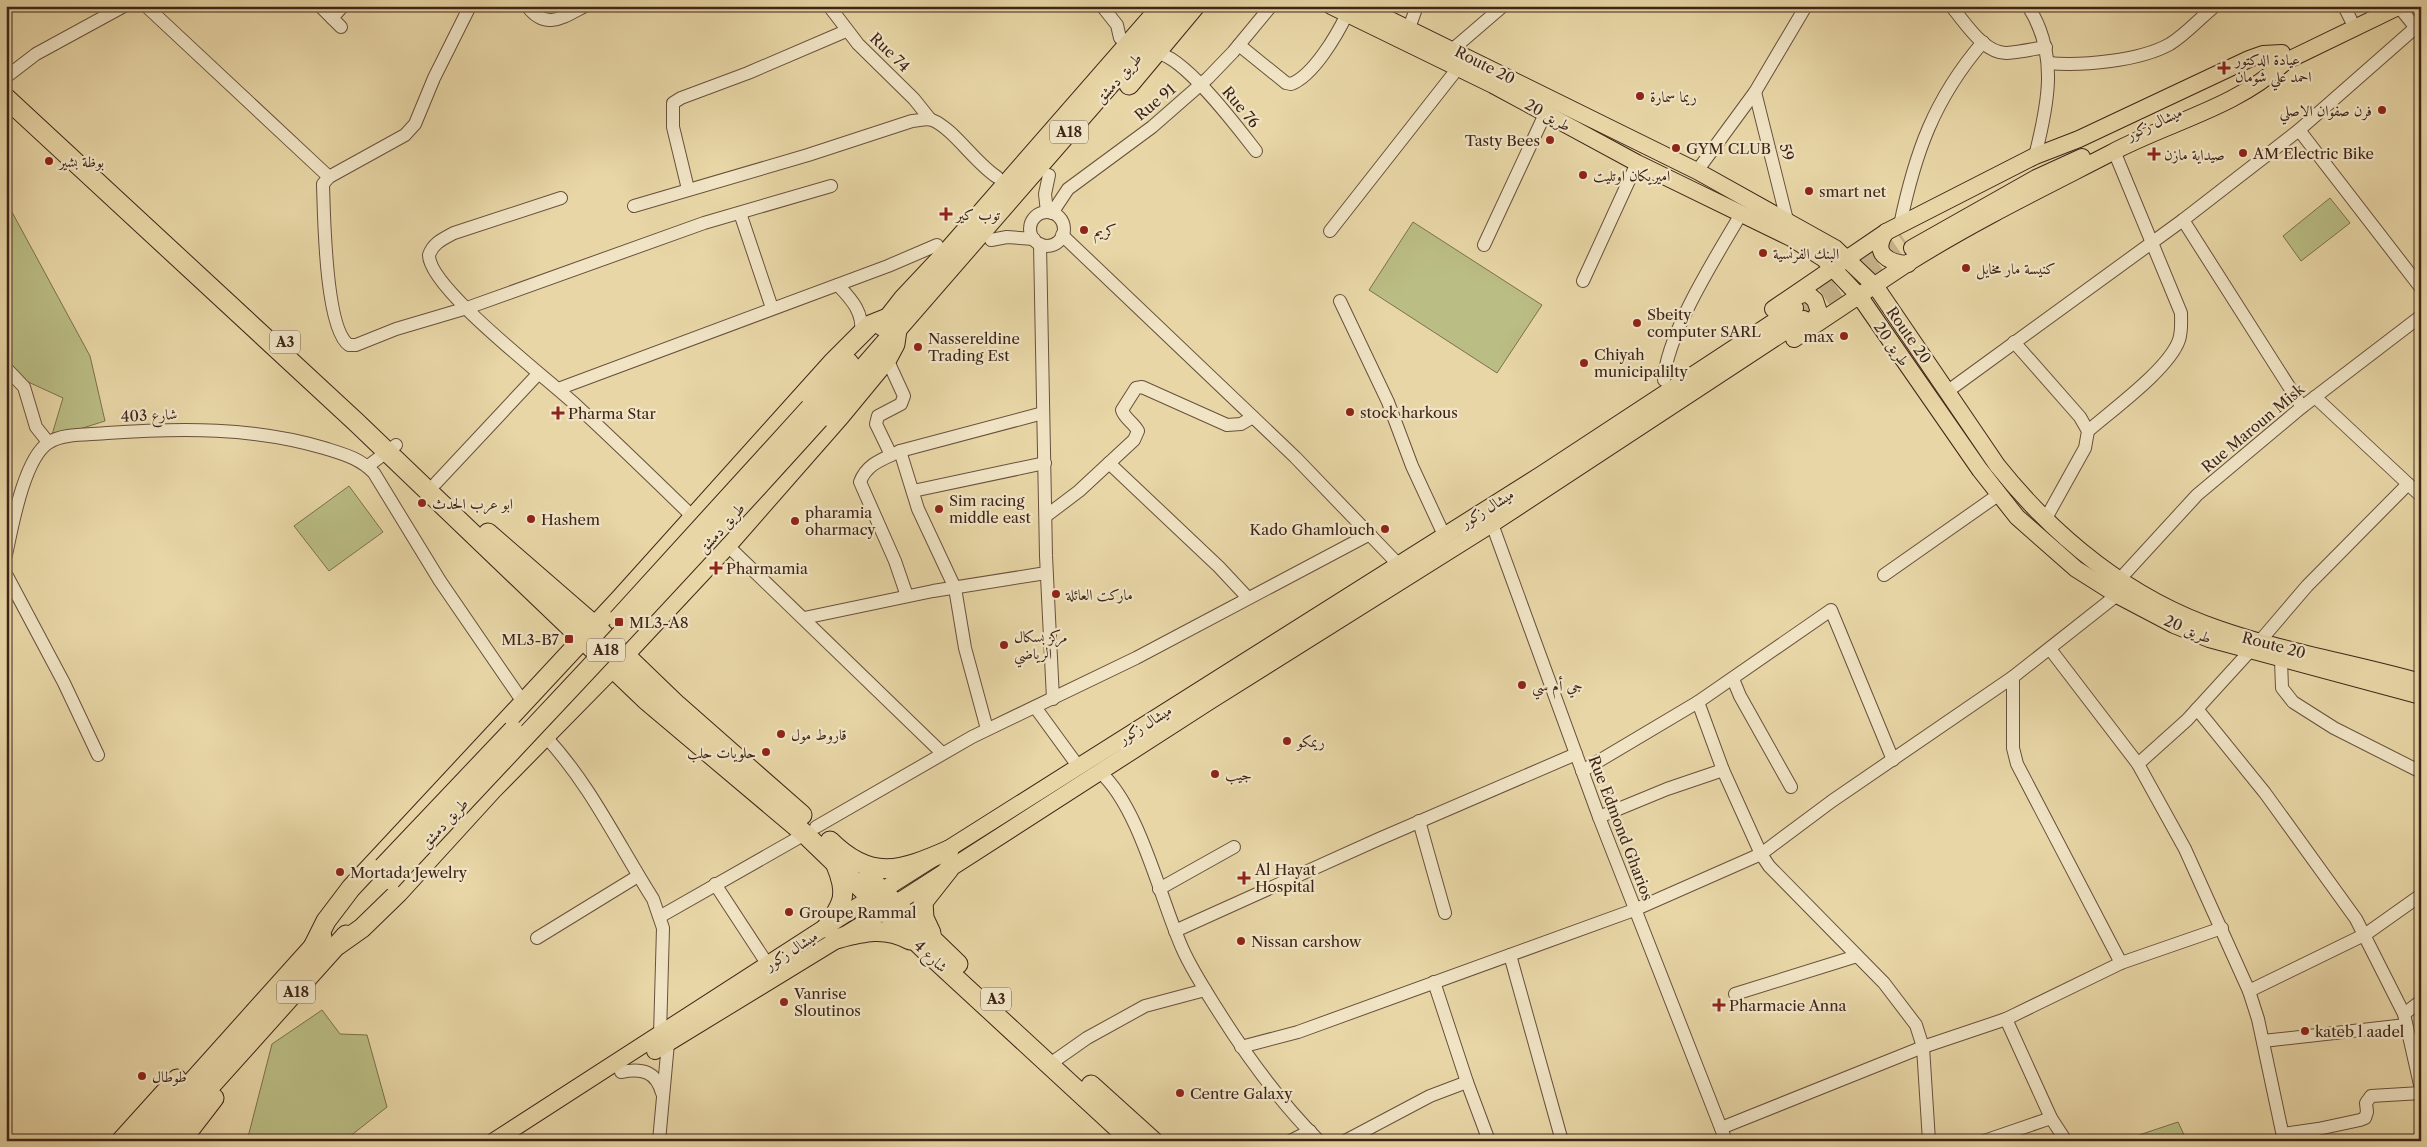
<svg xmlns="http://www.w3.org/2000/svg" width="2427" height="1147" font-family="'Libre Caslon Text',Amiri,serif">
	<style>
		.green { fill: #babd84; stroke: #7c704e }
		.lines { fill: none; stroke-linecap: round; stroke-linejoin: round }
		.major-tunnel { stroke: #c6b28a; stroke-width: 16; stroke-dasharray: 16 8; stroke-linecap: butt }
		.minor-casing { stroke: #68503c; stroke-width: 14 }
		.major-casing { stroke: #3e2418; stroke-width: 18 }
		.highway-casing { stroke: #3e2418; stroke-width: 21 }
		.minor { stroke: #f0e4c5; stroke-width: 12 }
		.major { stroke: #e8d6a6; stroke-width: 16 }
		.highway { stroke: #e8d6a6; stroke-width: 19 }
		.highway-bridge-casing { stroke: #3e2418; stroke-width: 21; stroke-linecap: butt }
		.highway-bridge { stroke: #e8d6a6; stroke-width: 19 }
		.poi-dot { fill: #8f2418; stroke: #f0e4c5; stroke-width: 2 }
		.labels { text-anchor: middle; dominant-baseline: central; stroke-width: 4.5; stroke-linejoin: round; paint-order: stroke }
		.shield { fill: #f0e4c5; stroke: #735e4c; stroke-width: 1 }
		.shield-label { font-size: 14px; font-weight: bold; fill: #3e2418 }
		.street-label { font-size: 15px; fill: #3e2418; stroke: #f0e4c5 }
		.poi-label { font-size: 15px; fill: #3e2418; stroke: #f0e4c5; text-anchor: start }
	</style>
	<rect width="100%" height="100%" fill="#e8d6a6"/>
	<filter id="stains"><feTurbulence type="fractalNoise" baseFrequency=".004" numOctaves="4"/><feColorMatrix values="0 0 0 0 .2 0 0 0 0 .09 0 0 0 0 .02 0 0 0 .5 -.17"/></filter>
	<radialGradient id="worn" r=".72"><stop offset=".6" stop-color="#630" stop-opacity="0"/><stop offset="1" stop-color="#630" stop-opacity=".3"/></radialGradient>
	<g class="green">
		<path d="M2330,198L2350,223L2301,261L2283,236Z"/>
		<path d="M6,201L90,356L105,421L51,438L63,398L26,381L6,358Z"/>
		<path d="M1413,222L1542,305L1497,373L1369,290Z"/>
		<path d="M349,486L383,532L329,571L294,526Z"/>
		<path d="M322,1010L340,1034L367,1035L387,1107L344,1141H247L272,1044Z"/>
		<path d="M2178,1122L2187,1141H2131L2139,1135Z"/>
	</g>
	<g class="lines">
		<g class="major-tunnel">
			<path d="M1800,304L1902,236"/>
			<path d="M1808,316L1912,248"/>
		</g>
		<g class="minor-casing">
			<g id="minor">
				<path d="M146,6L329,177"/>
				<path d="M320,6L341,27"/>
				<path d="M470,6L434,78L415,124L405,135L329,177L323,184C324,214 325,329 349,345H356L396,329L467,308L704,223L831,186"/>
				<path d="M527,6C546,31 563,17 585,6"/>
				<path d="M829,6L858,44L914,99L930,119"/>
				<path d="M1102,6L1117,25L1120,38"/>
				<path d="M1951,6C1965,22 1984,54 2007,53C2020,52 2033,49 2046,47"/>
				<path d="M2028,6C2059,54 2048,105 2035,156"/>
				<path d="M2344,6L2351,20"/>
				<path d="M2378,6L2379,7"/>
				<path d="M2399,7L2421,34"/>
				<path d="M332,18L343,6"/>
				<path d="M1409,28L1417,6"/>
				<path d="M1239,45L1286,83L1291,84C1313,76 1337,35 1347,14"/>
				<path d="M1453,49L1503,6"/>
				<path d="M1157,53C1185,57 1238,128 1256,151"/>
				<path d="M2048,63C2082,66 2140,61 2170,44C2186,34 2200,18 2215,6"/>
				<path d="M6,77L36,54L124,6"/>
				<path d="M1755,92L1787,220"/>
				<path d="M2299,130L2421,288"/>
				<path d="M1697,171L1755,92L1806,6"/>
				<path d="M688,189L673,127V103L681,98L748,73L846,31"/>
				<path d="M561,198L454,233C443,239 433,243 429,255C428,288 551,381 578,407C617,443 655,480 693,517"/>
				<path d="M634,206L808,155L912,121C918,121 926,118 932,120C953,128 975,163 997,177"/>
				<path d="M1047,212L1045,194L1049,175"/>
				<circle cx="1047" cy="229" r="17"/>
				<path d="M740,213L772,308"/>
				<path d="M1052,213L1068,189L1152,127L1208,78L1233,52L1271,6"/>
				<path d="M2183,220L2302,407"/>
				<path d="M1900,225C1915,153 1934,99 1983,42"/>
				<path d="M1330,231L1458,68"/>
				<path d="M1062,235L1295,457L1398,564"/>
				<path d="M991,240L1007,237L1034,239"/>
				<path d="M1040,244L1046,556L1053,699"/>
				<path d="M1484,245L1545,114"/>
				<path d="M1583,281L1637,163"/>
				<path d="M838,285C851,299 864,312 861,334"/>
				<path d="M1340,301L1388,402L1412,466L1444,535"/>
				<path d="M2014,342L2080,417L2088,431L2085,448L2045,520"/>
				<path d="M887,359L904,396L901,404L878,416L876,424L891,455"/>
				<path d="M6,368L24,387L36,427L48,442"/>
				<path d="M1664,380C1666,335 1717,255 1741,214"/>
				<path d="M558,389L888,266L937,245"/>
				<path d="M1948,391L2183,220L2299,130L2415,28"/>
				<path d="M2315,397L2421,496"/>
				<path d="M2088,431C2112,410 2169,369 2179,340C2182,331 2181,322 2181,313L2114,151"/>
				<path d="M900,451C884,459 867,463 860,482L895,561L907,596"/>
				<path d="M1109,463L1219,567L1248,598"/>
				<path d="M368,466L396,445"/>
				<path d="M436,483L538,374"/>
				<path d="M913,491L1045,463"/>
				<path d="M1046,516L1079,491L1134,440L1138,431C1134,423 1124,418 1122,410L1136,388L1142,387L1227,425L1241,424L1253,417"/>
				<path d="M1492,524L1599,817L1726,1141"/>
				<path d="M727,545L942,753"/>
				<path d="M6,555C12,527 24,459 48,443C62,433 90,435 107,433C181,428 253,427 324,448C343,454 360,458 374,473L440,581L523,702"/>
				<path d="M6,574L64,683L98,755"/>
				<path d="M1884,575L1998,495"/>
				<path d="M2119,580L2197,495L2302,407L2421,316"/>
				<path d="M804,618L933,591L1046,573"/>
				<path d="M2260,641L2307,586L2408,484"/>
				<path d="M2050,649L2138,764L2185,849L2249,991L2258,1019L2284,1141"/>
				<path d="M2281,660L2282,688L2293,702L2334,728L2421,772"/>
				<path d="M2013,677V748L2017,764L2121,963"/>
				<path d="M1733,679L1740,696L1791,787"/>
				<path d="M1035,707L1078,766"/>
				<path d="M2197,709L2265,793L2356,919L2404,1014L2421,1089"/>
				<path d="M987,729L965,648L955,588L918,509L900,451L1043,413"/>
				<path d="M545,736C590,784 618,844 653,899L663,928L660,1035"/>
				<path d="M1893,760L1831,610L1698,702L1723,770L1761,854L1769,866L1884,983L1916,1025L1923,1047L1929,1141"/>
				<path d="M2138,764L2187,720L2250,651"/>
				<path d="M1582,771L1698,702"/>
				<path d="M1100,772C1140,808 1160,899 1183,950C1192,970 1205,990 1217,1009C1247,1057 1279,1101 1319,1141"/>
				<path d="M1599,817L1667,789L1723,770"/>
				<path d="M1419,821L1445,913"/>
				<path d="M816,827L972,737L1136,658L1370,534"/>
				<path d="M715,884L768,965"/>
				<path d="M1159,889L1234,847"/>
				<path d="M661,916L805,834"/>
				<path d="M1175,931L1379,839L1576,754"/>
				<path d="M537,938L638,876"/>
				<path d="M1510,955L1562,1141"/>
				<path d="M1434,982L1467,1082L1489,1141"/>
				<path d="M2249,991L2366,934L2421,895"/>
				<path d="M1735,994L1857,956"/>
				<path d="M2404,1014L2421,1001"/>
				<path d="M2006,1019L2051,1118L2066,1141"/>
				<path d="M2263,1041L2406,1025"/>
				<path d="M1241,1047L1298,1032L1634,910L1761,854L1832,801L2013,677L2117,595"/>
				<path d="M1050,1064L1087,1038L1145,1006L1205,990"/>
				<path d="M621,1072C642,1068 656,1071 662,1093"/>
				<path d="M1721,1128L1923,1047L2006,1019L2121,963L2222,928"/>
				<path d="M2283,1134L2318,1129L2360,1120L2365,1118L2367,1112L2366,1103L2371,1096L2421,1093"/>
				<path d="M659,1141L668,1043"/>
				<path d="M1290,1141L1310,1131"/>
				<path d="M1345,1141L1430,1096L1467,1082"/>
				<path d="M1984,1141L2051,1118"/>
			</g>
		</g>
		<g class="major-casing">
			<g id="major">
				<path d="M1331,6L1493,85L1637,163L1791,238L1824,259L1860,297L1980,470L2017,517L2076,569L2117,595L2174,625L2209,639L2421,696"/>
				<path d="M1362,6L1697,171L1835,248L1876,287L1997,465C2055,538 2130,599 2219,629C2285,652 2354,663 2421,682"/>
				<path d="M2276,66L2400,6"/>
				<path d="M1886,232C1871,253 1888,263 1908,264"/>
				<path d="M1912,248L2036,178L2082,157"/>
				<path d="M1791,298L1807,293L1815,300L1819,312L1807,328"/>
				<path d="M1773,309L1886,232L2035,156L2079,139L2249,59L2263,54L2282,53"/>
				<path d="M1794,339C1832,314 1870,288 1908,263C1973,222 2043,188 2111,153C2169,122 2236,108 2285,62"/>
				<path d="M655,1051L884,911L1210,701L1492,524L1804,319"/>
				<path d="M494,1141L872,897L1542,474L1795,308"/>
			</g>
		</g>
		<g class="highway-casing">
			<g id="highway">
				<path d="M1129,85L1195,6"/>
				<path d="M6,98L356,422L646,700L805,834L926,951L1132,1141"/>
				<path d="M882,326L903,299L949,250L1162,6"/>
				<path d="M810,408L849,363"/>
				<path d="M819,419L1178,6"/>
				<path d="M488,533L595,626L677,705L802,815"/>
				<path d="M830,841C871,882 901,871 949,850"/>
				<path d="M868,877L958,964"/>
				<path d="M826,928C844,903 848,894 836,865"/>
				<path d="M931,933L924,918L923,902L949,869"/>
				<path d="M836,939C863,932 884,926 910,940"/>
				<path d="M338,945L362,928L398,893L492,790L612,668L727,545L840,416L887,359L895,344L897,330"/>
				<path d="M313,947L326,921L351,888L620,599L832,363L870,325L890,317"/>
				<path d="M1091,1085L1153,1141"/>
				<path d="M121,1141L177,1079"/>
				<path d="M139,1141L322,937"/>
				<path d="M161,1141L346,935"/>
				<path d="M181,1141L214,1098"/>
			</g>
		</g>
		<use href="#minor" class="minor"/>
		<use href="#major" class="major"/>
		<use href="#highway" class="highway"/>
		<g class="highway-bridge-casing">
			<g id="highway-bridge">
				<path d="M618,619L810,408"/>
				<path d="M383,867L513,730"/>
				<path d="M391,880C534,726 679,575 819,419"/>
			</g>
		</g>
		<use href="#highway-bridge" class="highway-bridge"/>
	</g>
	<g class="poi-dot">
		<path d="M2221.5 60.5h5v5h5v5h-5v5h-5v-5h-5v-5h5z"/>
		<circle cx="1640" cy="96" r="5"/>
		<circle cx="2382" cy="110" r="5"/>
		<circle cx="1550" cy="140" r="5"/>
		<circle cx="1676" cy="148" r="5"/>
		<circle cx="2243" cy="153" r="5"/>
		<path d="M2151.5 146.5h5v5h5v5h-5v5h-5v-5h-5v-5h5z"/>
		<circle cx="49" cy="161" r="5"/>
		<circle cx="1583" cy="175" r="5"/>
		<circle cx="1809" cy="191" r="5"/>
		<path d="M943.5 206.5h5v5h5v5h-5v5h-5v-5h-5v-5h5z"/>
		<circle cx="1084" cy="230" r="5"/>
		<circle cx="1763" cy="253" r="5"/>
		<circle cx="1966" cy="268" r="5"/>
		<circle cx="1637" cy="323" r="5"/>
		<circle cx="1844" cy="336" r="5"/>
		<circle cx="918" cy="347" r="5"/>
		<circle cx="1584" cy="363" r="5"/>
		<circle cx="1350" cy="412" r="5"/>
		<path d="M555.5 405.5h5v5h5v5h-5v5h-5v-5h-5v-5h5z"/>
		<circle cx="422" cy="503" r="5"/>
		<circle cx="939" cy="509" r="5"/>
		<circle cx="531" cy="519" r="5"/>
		<circle cx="795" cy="521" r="5"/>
		<circle cx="1385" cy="529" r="5"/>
		<path d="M713.5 560.5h5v5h5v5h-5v5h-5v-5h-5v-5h5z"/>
		<circle cx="1056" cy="594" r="5"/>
		<rect x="614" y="617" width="10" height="10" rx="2.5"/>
		<rect x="564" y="634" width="10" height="10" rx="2.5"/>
		<circle cx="1004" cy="645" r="5"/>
		<circle cx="1522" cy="685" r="5"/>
		<circle cx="781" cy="734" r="5"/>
		<circle cx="1287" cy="741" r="5"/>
		<circle cx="766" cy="752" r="5"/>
		<circle cx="1215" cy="774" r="5"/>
		<circle cx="340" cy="872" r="5"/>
		<path d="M1241.5 870.5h5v5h5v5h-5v5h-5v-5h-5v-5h5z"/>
		<circle cx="789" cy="912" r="5"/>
		<circle cx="1241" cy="941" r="5"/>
		<circle cx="784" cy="1002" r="5"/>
		<path d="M1716.5 997.5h5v5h5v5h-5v5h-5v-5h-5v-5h5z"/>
		<circle cx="2305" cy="1031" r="5"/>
		<circle cx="142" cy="1076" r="5"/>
		<circle cx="1180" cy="1093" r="5"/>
	</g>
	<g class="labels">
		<g class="shield">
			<rect x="1050" y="120.5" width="38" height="23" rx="4"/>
			<rect x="270" y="330.5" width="30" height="23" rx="4"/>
			<rect x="587" y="638.5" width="38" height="23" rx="4"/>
			<rect x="277" y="980.5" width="38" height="23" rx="4"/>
			<rect x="981" y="987.5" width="30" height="23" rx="4"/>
		</g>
		<g class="shield-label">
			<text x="1069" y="132">A18</text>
			<text x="285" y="342">A3</text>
			<text x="606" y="650">A18</text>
			<text x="296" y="992">A18</text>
			<text x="996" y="999">A3</text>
		</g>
		<g class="street-label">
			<text transform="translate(890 52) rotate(44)">Rue 74</text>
			<text transform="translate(1485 65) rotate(27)">Route 20</text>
			<text transform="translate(1118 78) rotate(-48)">طريق دمشق</text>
			<text transform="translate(1155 102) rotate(-40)">Rue 91</text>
			<text transform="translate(1241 107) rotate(50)">Rue 76</text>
			<text transform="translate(1548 115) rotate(29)">طريق 20</text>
			<text transform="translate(2154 123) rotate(-25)">ميشال زكور</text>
			<text transform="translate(1787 152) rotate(76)">59</text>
			<text transform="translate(1909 335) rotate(55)">Route 20</text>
			<text transform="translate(1892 344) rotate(55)">طريق 20</text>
			<text transform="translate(149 415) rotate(-3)">شارع 403</text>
			<text transform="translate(2253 428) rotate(-40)">Rue Maroun Misk</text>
			<text transform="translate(1487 508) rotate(-32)">ميشال زكور</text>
			<text transform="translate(721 528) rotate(-48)">طريق دمشق</text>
			<text transform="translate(2188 629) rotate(23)">طريق 20</text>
			<text transform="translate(2274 645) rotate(15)">Route 20</text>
			<text transform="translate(1145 724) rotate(-32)">ميشال زكور</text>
			<text transform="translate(444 823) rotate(-47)">طريق دمشق</text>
			<text transform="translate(1621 828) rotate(69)">Rue Edmond Gharios</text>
			<text transform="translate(791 950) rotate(-33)">ميشال زكور</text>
			<text transform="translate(931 956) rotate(43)">شارع 4</text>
		</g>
		<g class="poi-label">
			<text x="2235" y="59">عيادة الدكتور<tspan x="2235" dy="17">احمد علي شومان</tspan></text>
			<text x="1650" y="96">ريما سمارة</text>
			<text x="2372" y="110" text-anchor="end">فرن صفوان الاصلي</text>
			<text x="1540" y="140" text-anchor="end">Tasty Bees</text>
			<text x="1686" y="148">GYM CLUB</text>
			<text x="2253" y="153">AM Electric Bike</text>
			<text x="2164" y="154">صيداية مازن</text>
			<text x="59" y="161">بوظة بشير</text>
			<text x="1593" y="175">اميريكان اوتليت</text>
			<text x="1819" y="191">smart net</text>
			<text x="956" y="214">توب كير</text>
			<text x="1094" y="230">كريم</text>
			<text x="1773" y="253">البنك الفرنسية</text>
			<text x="1976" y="268">كنيسة مار مخايل</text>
			<text x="1647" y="314">Sbeity<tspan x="1647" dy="17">computer SARL</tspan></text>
			<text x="1834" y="336" text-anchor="end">max</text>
			<text x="928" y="338">Nassereldine<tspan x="928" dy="17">Trading Est</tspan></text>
			<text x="1594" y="354">Chiyah<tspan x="1594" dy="17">municipalilty</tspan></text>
			<text x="1360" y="412">stock harkous</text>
			<text x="568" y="413">Pharma Star</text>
			<text x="949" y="500">Sim racing<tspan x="949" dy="17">middle east</tspan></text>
			<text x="432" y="503">ابو عرب الحدث</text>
			<text x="805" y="512">pharamia<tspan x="805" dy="17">oharmacy</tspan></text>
			<text x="541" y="519">Hashem</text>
			<text x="1375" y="529" text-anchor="end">Kado Ghamlouch</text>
			<text x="726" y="568">Pharmamia</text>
			<text x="1066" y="594">ماركت العائلة</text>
			<text x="629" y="622">ML3-A8</text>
			<text x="1014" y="636">مركز بسكال<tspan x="1014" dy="17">الرياضي</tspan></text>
			<text x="559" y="639" text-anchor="end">ML3-B7</text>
			<text x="1532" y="685">جي أم سي</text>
			<text x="791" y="734">قاروط مول</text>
			<text x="1297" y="741">ريمكو</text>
			<text x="756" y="752" text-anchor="end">حلويات حلب</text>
			<text x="1225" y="774">جيب</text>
			<text x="1255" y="869">Al Hayat<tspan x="1255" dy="17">Hospital</tspan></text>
			<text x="350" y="872">Mortada Jewelry</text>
			<text x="799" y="912">Groupe Rammal</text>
			<text x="1251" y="941">Nissan carshow</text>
			<text x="794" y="993">Vanrise<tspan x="794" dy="17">Sloutinos</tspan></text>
			<text x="1729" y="1005">Pharmacie Anna</text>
			<text x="2315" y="1031">kateb l aadel</text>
			<text x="152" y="1076">طوطال</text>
			<text x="1190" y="1093">Centre Galaxy</text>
		</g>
	</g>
	<rect width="2427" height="1147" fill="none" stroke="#e8d6a6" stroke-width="25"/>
	<rect x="8" y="8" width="2412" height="1132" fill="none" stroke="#3e2418" stroke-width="2.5"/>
	<rect x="12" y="12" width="2402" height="1122" fill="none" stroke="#3e2418"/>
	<rect width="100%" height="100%" filter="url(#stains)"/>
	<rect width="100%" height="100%" fill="url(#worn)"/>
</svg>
